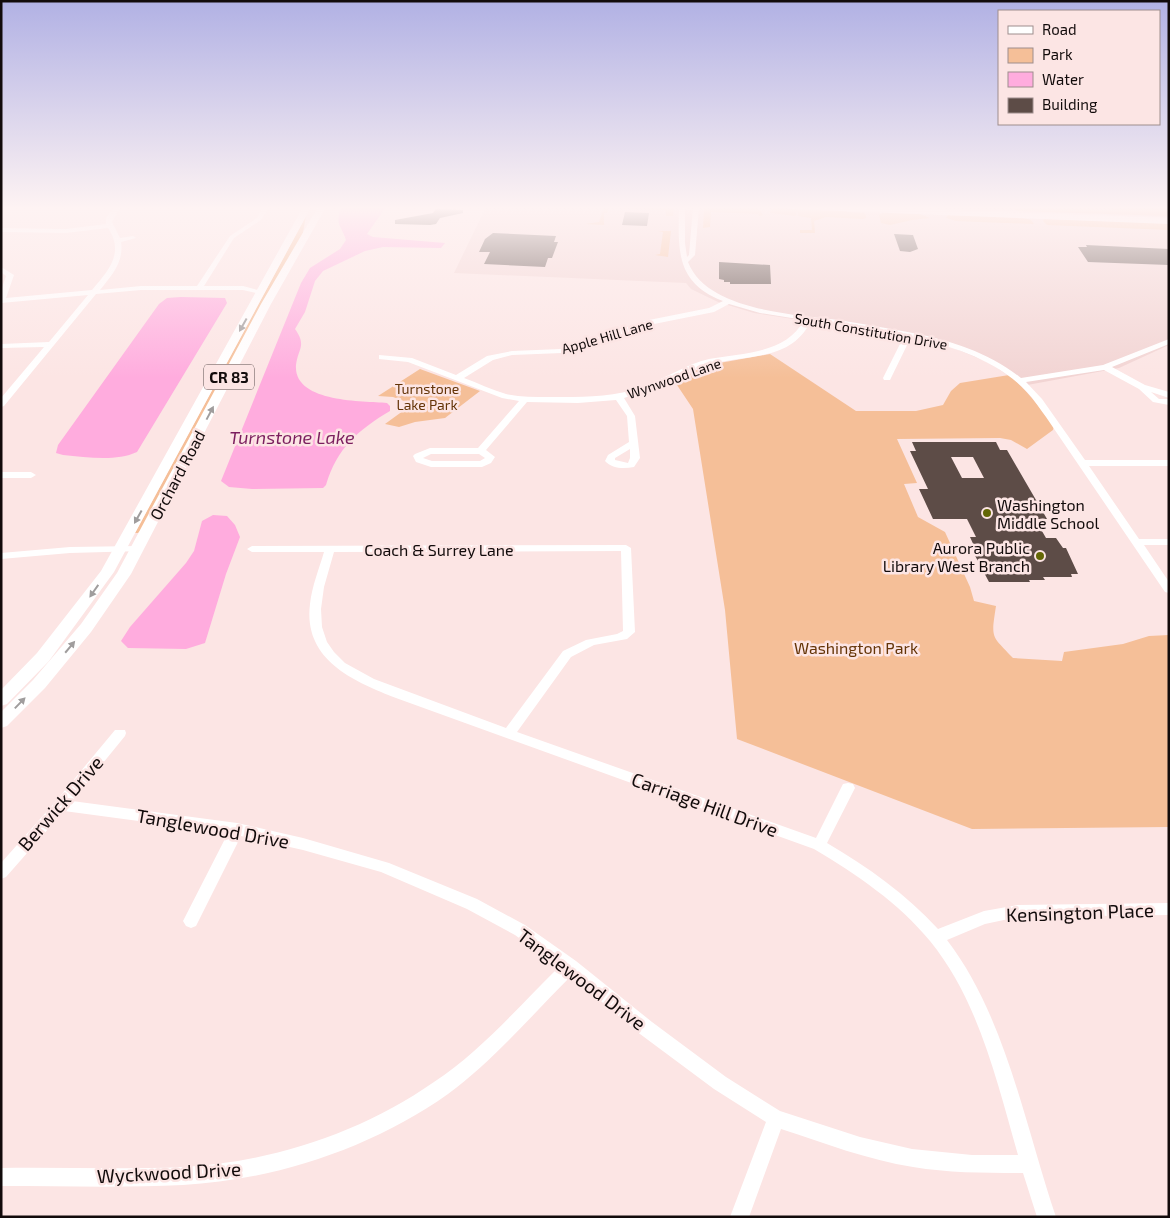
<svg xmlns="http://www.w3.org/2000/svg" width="1170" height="1218" font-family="'Exo 2',sans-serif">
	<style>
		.built { fill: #f2d4d3 }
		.green { fill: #f5bf98 }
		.water { fill: #ffacde }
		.building { fill: #5d4c47; fill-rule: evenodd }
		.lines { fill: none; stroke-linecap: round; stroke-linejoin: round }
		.minor { fill: #fff; fill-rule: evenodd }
		.major { fill: #fff; fill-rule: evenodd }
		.oneway { fill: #a09d9d }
		.poi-dot { fill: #636705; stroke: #fce5e4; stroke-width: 2 }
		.labels { text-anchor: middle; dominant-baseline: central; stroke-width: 5; stroke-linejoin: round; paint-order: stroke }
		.far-street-label { font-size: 14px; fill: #120b0b; stroke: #fce5e4 }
		.far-park-label { font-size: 14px; fill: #643407; stroke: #fce5e4 }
		.shield { fill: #fce5e4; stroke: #584c4c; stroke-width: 1 }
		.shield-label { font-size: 15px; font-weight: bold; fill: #120b0b }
		.street-label { font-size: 16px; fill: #120b0b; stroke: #fce5e4 }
		.poi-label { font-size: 16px; fill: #120b0b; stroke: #fce5e4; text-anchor: start }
		.park-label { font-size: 16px; fill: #643407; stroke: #fce5e4 }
		.water-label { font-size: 18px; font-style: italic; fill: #7b1e5e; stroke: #fce5e4 }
		.near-street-label { font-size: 19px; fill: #120b0b; stroke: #fce5e4 }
	</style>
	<rect width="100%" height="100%" fill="#fce5e4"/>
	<g class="built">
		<path d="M486,207H757L1169,223V345L1119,368L1022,386L992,364L949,346L918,338L754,313L718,302L691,289L686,283L454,273Z"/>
		<path d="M920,207H1169V217Z"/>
	</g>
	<g class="green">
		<path d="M588,207H674L673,216H666V211L663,210L609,208L607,213H604V225L585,224L599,222L603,210L601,208Z"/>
		<path d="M706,207H753L760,210L763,215L759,216L757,210L758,214L711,212L710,227L703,228L704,209Z"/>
		<path d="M1008,207L1108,210L1119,207H1169V216L1019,211Z"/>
		<path d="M778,208L847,211V212L864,213L868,217L866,215V218L863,219L826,217L814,221L815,233H800V230H812L811,218L798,216L797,210L796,216L770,213L771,209Z"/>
		<path d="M884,212L920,214L930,218L912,220L890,225L881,223L879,215Z"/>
		<path d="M948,215L1020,217L1031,220L1034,224L956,221L946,218Z"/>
		<path d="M306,216L302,238L144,528L138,533H135Z"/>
		<path d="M1044,219L1169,223V230L1047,225L1043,221Z"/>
		<path d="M658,231H671L668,257L655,255L660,254L663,232Z"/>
		<path d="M770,354L856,411H916L943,405L951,391L960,383L1009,375C1027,390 1040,408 1054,426L1053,430L1027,449L1011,440L1000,438L897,439L917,483L904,484L918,517L945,532L970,587L974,601L996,606C991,639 991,635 1013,658L1062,661L1064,652L1123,644L1149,636L1169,635V827L972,829L737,739L725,610L693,409L675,382L701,368L714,364Z"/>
		<path d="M420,369L480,391L445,418L415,422L399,427L385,424L407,408L404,401L393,397L378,396Z"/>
	</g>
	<g class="water">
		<path d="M386,207L367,234L373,237L445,243L441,248L383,247L365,251L323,271L315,281L305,312L295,329C307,346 298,348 296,365C293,403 363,401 387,403L390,406V411C358,430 337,448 326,485L323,488L252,489L229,487L221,481L301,283L310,268L340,249L346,240C341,225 335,225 341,208Z"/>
		<path d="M181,297L225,298L227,303L137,452C115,462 87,457 63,455L56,453L58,445L159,304L167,298Z"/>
		<path d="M213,515L227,516L235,525L240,537L226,574L205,643L186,649L128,648L121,641L130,627L186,563L194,551L202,521Z"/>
	</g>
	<g class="building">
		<path d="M436,209L463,210V213L440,218L436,224L430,225L395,224V220L433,213Z"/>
		<path d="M625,212L649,213L647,226L622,225Z"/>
		<path d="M493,233L556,236L554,242H558L552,258H548L545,267L484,264L490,252H479L485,239Z"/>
		<path d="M894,234L913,235L918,249L910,252L900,251Z"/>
		<path d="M1086,245L1169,249V265L1088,262L1078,247H1087Z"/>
		<path d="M719,262L770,265L771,284H730V282H724V280L719,279Z"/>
		<path d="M912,442H996L1000,450H1007L1047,519H1035L1046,538H1056L1063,548H1066L1078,574H1071L1072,577H1043L1045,580H1029L1030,582H989L971,548H975L970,537H976L967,519H933L919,489H928L910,451H916ZM951,457H973L984,478H962Z"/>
	</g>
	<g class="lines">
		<g class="minor">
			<path d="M115,207H121L112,222L120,238L133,236L136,238L121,242C124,262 112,275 100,290L141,286H197L230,236L257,218L263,207H269L261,220L234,238L204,286H243L265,292L261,294L243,290H141L96,294L4,406L1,407V398L44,347L1,348V344L49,342L88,295L1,303V291L6,276L1,272V267L14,275L6,298L92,290C108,271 125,253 108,228L66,233L1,232V228L66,229L106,224V218Z"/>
			<path d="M679,207H685V243L687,257L689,255L693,207H699L695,255L688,262C707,311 794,314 838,320C863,324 888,328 913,333C952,341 990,353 1021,378L1103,365L1169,339V344L1112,367L1145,385L1169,392V398L1151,392L1159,399H1169V405L1153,402L1139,389L1104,370L1026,382L1042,399L1085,460H1169V466H1089L1139,539H1169V545H1144L1169,582V593L1165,592L1046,417C1039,408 1034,399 1027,392C997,360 952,346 911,337L891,378L890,380H884L883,378L904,336L811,321C790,363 746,353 710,365C681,374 654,389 624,398L635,416L640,458L634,467C624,469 612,469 605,461L608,455L629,442L627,416L616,400L578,403L527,402L486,450L495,457L491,463L482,467H431L416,462L413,456L415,454L430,448H478L519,401L502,398L408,362L379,359V355L412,358L456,375L487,356L512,351L561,349L649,320L709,308L723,301C676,283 678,251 679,207ZM729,304L760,313L804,320C786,354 742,353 709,359C687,364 664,379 642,387C612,398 580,397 548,397C534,397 520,397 506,394C492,390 478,383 464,378L493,360L512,355L562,353L654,324L714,312ZM630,449V458L628,463L615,460V458ZM431,454H479L485,458L480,461H432L423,458Z"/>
			<path d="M1,472H31L36,475L31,478H1Z"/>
			<path d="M626,545L631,548L635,632L627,639L594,645L571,657L517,732L816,838L843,784L848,783L853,784L855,788L827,843C868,867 906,894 938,929L984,911L1018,905L1169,903V915L1018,917L985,924L947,940C1006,1017 1025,1126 1056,1217H1037L1023,1173C986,1173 949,1173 913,1167C868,1160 824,1143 781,1129L749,1217H730L766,1122L714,1089L640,1034L571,976C531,1016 494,1060 448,1094C372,1148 275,1180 183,1185C123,1188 62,1186 1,1186V1168C62,1167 123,1170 183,1167C272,1162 361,1133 434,1082C481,1051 519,1006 559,967L515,935L467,909L381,872L303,850L241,836L196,926L191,928L186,926L183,921L228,833L64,811L6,877L1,879V863L56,801L115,730H125L126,733L125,736L72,801L237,823L303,838L389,863L477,899L525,925L576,961L652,1022L726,1077L780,1111L860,1137L912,1149L972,1155H1018C997,1082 979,1001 930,941C899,903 856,874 814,849L396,698C353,681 303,660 310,604C312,586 319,569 324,552H252L247,549L252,546ZM621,551L623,631L617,634L586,640L563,651L506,728L374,679L345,663L334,652L327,642L322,627L321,609L324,587L334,552Z"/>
			<path d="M138,546L142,547L143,549L142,551L70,553L1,559V553L70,547Z"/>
		</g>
		<g class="major">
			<path d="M303,207H311L114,572L49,661L7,704L1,706V690L37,653L101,571Z"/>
			<path d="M318,207H326L271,304L131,574L91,632L45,688L7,726L1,728V712L33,680L81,624L117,573L261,304Z"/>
			<path d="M785,207H858L1169,218V224L789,209Z"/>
		</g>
	</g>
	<defs><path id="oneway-solid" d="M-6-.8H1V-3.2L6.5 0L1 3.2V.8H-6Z" transform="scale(1.25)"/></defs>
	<g class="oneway">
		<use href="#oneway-solid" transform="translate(243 325) rotate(119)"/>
		<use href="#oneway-solid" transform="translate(210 413) rotate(-62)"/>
		<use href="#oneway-solid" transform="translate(138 517) rotate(119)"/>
		<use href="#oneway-solid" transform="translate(94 591) rotate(125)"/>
		<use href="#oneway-solid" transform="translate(70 647) rotate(-50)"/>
		<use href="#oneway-solid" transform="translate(20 703) rotate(-46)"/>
	</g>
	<linearGradient id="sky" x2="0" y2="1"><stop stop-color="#b1b1e4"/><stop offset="0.55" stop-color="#fef3f3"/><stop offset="1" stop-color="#fef3f3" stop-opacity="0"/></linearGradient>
	<rect width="1170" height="378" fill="url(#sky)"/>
	<g class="poi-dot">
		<circle cx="987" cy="513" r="5"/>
		<circle cx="1040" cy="556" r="5"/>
	</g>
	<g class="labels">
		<g class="far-street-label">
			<text transform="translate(871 331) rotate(10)">South Constitution Drive</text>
			<text transform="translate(607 336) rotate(-16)">Apple Hill Lane</text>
			<text transform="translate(674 378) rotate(-19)">Wynwood Lane</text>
		</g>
		<g class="far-park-label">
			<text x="427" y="388">Turnstone<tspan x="427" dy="16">Lake Park</tspan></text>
		</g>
		<rect class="shield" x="204" y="364.5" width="50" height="25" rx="4"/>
		<g class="shield-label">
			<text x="229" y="377">CR 83</text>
		</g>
		<g class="street-label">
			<text transform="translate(177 475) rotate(-62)">Orchard Road</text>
			<text x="439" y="549">Coach &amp; Surrey Lane</text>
		</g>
		<g class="poi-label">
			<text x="997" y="504">Washington<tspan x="997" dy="18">Middle School</tspan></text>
			<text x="1030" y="547" text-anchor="end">Aurora Public<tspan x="1030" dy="18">Library West Branch</tspan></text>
		</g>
		<g class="park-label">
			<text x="856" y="647">Washington Park</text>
		</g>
		<g class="water-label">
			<text x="292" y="437">Turnstone Lake</text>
		</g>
		<g class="near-street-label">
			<text transform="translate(60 803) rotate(-49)">Berwick Drive</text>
			<text transform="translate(705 804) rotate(20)">Carriage Hill Drive</text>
			<text transform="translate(213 828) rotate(10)">Tanglewood Drive</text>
			<text transform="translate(1080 912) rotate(-2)">Kensington Place</text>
			<text transform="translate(582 979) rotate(37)">Tanglewood Drive</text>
			<text transform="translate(169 1172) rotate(-3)">Wyckwood Drive</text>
		</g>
	</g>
	<rect width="1170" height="1218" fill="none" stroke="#120b0b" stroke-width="5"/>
	<rect x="998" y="10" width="162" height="115" fill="#fce5e4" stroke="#9e8e8d"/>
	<rect x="1008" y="26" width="25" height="8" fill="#ffffff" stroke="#9e8e8d"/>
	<text x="1042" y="35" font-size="15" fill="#120b0b">Road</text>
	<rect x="1008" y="48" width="25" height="15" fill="#f5bf98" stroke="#9e8e8d"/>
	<text x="1042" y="60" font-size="15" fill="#120b0b">Park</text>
	<rect x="1008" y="72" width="25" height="15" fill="#ffacde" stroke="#9e8e8d"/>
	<text x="1042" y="85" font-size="15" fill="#120b0b">Water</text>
	<rect x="1008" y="98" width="25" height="15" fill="#5d4c47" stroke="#9e8e8d"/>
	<text x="1042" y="110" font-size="15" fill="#120b0b">Building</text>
</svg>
